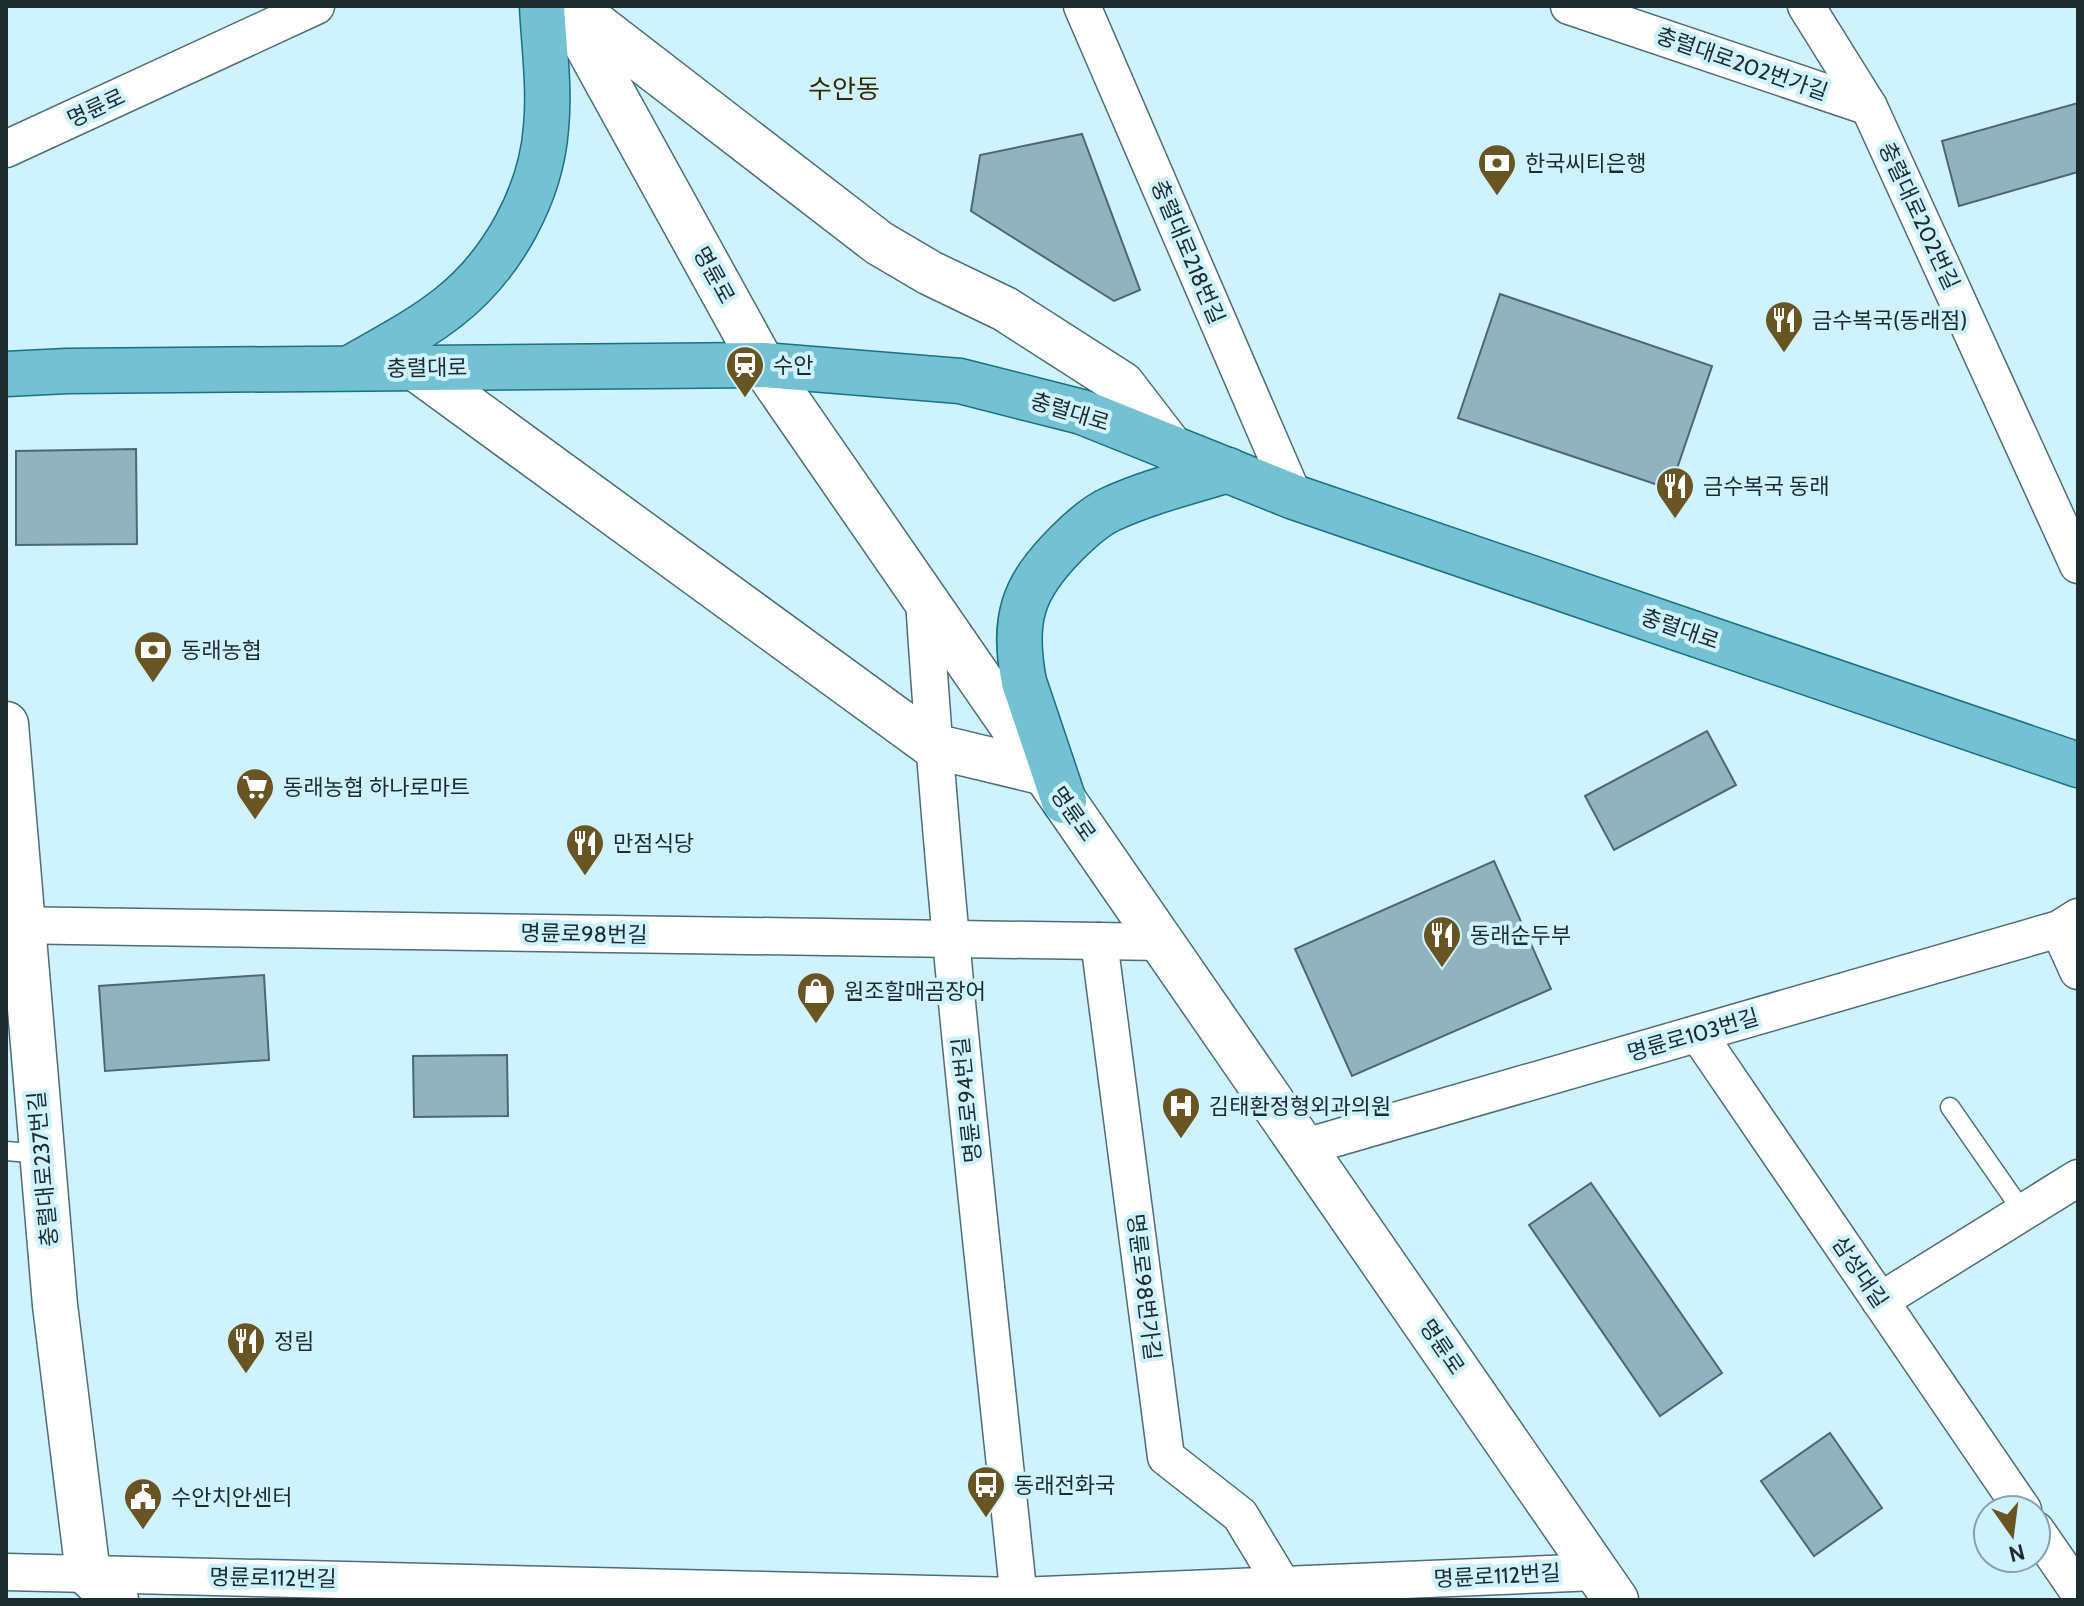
<svg xmlns="http://www.w3.org/2000/svg" width="2084" height="1606" font-family="Cabin,'Noto Sans KR',sans-serif">
	<style>
		.building { fill: #91b3bf; stroke: #496974; stroke-width: 2 }
		.lines { fill: none; stroke-linecap: round; stroke-linejoin: round }
		.lane-casing { stroke: #4d6d77; stroke-width: 21 }
		.street-casing { stroke: #4d6d77; stroke-width: 39 }
		.secondary-casing { stroke: #4d6d77; stroke-width: 47 }
		.primary-casing { stroke: #187187; stroke-width: 47 }
		.lane { stroke: #fff; stroke-width: 18 }
		.street { stroke: #fff; stroke-width: 36 }
		.secondary { stroke: #fff; stroke-width: 44 }
		.primary { stroke: #73c1d3; stroke-width: 44 }
		.labels { text-anchor: middle; dominant-baseline: central; stroke-width: 8; stroke-linejoin: round; paint-order: stroke }
		.street-label { font-size: 22px; fill: #1d2b2f; stroke: #cef2fe }
		.poi-label { font-size: 22px; fill: #1d2b2f; stroke: #cef2fe; text-anchor: start }
		.quarter-label { font-size: 26px; fill: #372900; stroke: #cef2fe }
	</style>
	<rect width="100%" height="100%" fill="#cef2fe"/>
	<g class="building">
		<path d="M2078,103V172L1959,206L1942,141Z"/>
		<path d="M1082,134L1140,290L1114,301L971,211L980,155Z"/>
		<path d="M1500,294L1712,366L1670,489L1458,418Z"/>
		<path d="M136,449L137,544L16,545V451Z"/>
		<path d="M1707,731L1736,785L1614,850L1585,796Z"/>
		<path d="M1494,861L1551,989L1352,1076L1295,949Z"/>
		<path d="M264,975L269,1060L105,1071L99,986Z"/>
		<path d="M507,1055L508,1116L414,1117L413,1056Z"/>
		<path d="M1591,1183L1722,1373L1660,1416L1529,1225Z"/>
		<path d="M1830,1433L1882,1508L1814,1556L1761,1481Z"/>
	</g>
	<g class="lines">
		<g class="lane-casing">
			<g id="lane">
				<path d="M1950,1107L2023,1212"/>
				<path d="M6,1151L42,1154"/>
			</g>
		</g>
		<g class="street-casing">
			<g id="street">
				<path d="M1082,6L1294,497"/>
				<path d="M1569,6L1869,107"/>
				<path d="M1806,6L1869,107L2078,565"/>
				<path d="M6,149L316,6"/>
				<path d="M924,599C945,933 985,1267 1019,1600"/>
				<path d="M6,925L1162,942"/>
				<path d="M2059,929L2078,971"/>
				<path d="M1099,941L1166,1457L1240,1515L1283,1586L1284,1600"/>
				<path d="M1698,1034L2023,1510"/>
				<path d="M1305,1147L2059,929L2078,917"/>
				<path d="M1880,1301L2078,1178"/>
				<path d="M2036,1530L2078,1591"/>
				<path d="M6,1572L1019,1596L1596,1572"/>
			</g>
		</g>
		<g class="secondary-casing">
			<g id="secondary">
				<path d="M565,6L763,365L1616,1600"/>
				<path d="M573,7L879,243L930,273L1005,309L1122,384L1172,449"/>
				<path d="M415,368L933,746L1045,773"/>
				<path d="M6,724L55,1305L88,1574L116,1600"/>
			</g>
		</g>
		<g class="primary-casing">
			<g id="primary">
				<path d="M352,367C385,348 420,330 450,306C503,264 541,194 546,128C550,88 544,46 542,6"/>
				<path d="M6,374L67,371L763,365L960,381L1082,412L1294,497L2078,765"/>
				<path d="M1064,801L1024,682C1012,619 1022,588 1067,543C1079,531 1095,516 1111,509C1148,492 1189,482 1228,470"/>
			</g>
		</g>
		<use href="#lane" class="lane"/>
		<use href="#street" class="street"/>
		<use href="#secondary" class="secondary"/>
		<use href="#primary" class="primary"/>
	</g>
	<defs>
		<g id="bank-pin" transform="scale(2)"><path d="M0 17L-7.5 6A9.5 9.5 0 1 1 7.5 6Z" fill="#685523" stroke="#cef2fe"/><path d="M-6-4H6V4H-6ZM0-2.3a2.3 2.3 0 1 0 0 4.6a2.3 2.3 0 1 0 0-4.6Z" fill="#fff"/></g>
		<g id="restaurant-pin" transform="scale(2)"><path d="M0 17L-7.5 6A9.5 9.5 0 1 1 7.5 6Z" fill="#685523" stroke="#cef2fe"/><path d="M-5-6h1v4h1v-4h1v4h1v-4h1v5L-1.5 .5V6h-2V.5L-5-1ZM5-6V6H3V1.5H1.5Q1.5-4 5-6Z" fill="#fff"/></g>
		<g id="station-pin" transform="scale(2)"><path d="M0 17L-7.5 6A9.5 9.5 0 1 1 7.5 6Z" fill="#685523" stroke="#cef2fe"/><path d="M-3-6H3Q5-6 5-4V2Q5 4 3 4L4.5 6H3L1.5 4h-3L-3 6H-4.5L-3 4Q-5 4-5 2V-4Q-5-6-3-6ZM-3.5-4v3h7v-3ZM-3.5 1v1.5H-2V1ZM2 1v1.5H3.5V1Z" fill="#fff"/></g>
		<g id="supermarket-pin" transform="scale(2)"><path d="M0 17L-7.5 6A9.5 9.5 0 1 1 7.5 6Z" fill="#685523" stroke="#cef2fe"/><path d="M-6-5.5h2.5l.6 2H6L4.5 2H-2.5L-4.4-4H-6ZM-1.5 3.2a1.3 1.3 0 1 0 .1 0ZM3 3.2a1.3 1.3 0 1 0 .1 0Z" fill="#fff"/></g>
		<g id="shop-pin" transform="scale(2)"><path d="M0 17L-7.5 6A9.5 9.5 0 1 1 7.5 6Z" fill="#685523" stroke="#cef2fe"/><path d="M-5-2.5h2.3a2.7 3.5 0 0 1 5.4 0H5L5.5 6h-11ZM-1.5-2.5h3a1.5 2.3 0 0 0-3 0Z" fill="#fff"/></g>
		<g id="hospital-pin" transform="scale(2)"><path d="M0 17L-7.5 6A9.5 9.5 0 1 1 7.5 6Z" fill="#685523" stroke="#cef2fe"/><path d="M-5-5h3v3.5h4V-5h3V5h-3V1.5h-4V5h-3Z" fill="#fff"/></g>
		<g id="bus-pin" transform="scale(2)"><path d="M0 17L-7.5 6A9.5 9.5 0 1 1 7.5 6Z" fill="#685523" stroke="#cef2fe"/><path d="M-5-6H5V4H4V6H2V4H-2V6H-4V4H-5ZM-3.5-4V0h7V-4ZM-3.5 1.2v1.5H-2V1.2ZM2 1.2v1.5H3.5V1.2Z" fill="#fff"/></g>
		<g id="civic-pin" transform="scale(2)"><path d="M0 17L-7.5 6A9.5 9.5 0 1 1 7.5 6Z" fill="#685523" stroke="#cef2fe"/><path d="M-.6-6.5H3V-4.5H.6V-3L4-1V1h2V6H-6V1h2V-1L-.6-3ZM-1.2 2.5V6h2.4V2.5Z" fill="#fff"/></g>
	</defs>
	<g fill-rule="evenodd">
		<use href="#bank-pin" x="1497" y="163"/>
		<use href="#restaurant-pin" x="1784" y="320"/>
		<use href="#station-pin" x="745" y="365"/>
		<use href="#restaurant-pin" x="1675" y="486"/>
		<use href="#bank-pin" x="153" y="650"/>
		<use href="#supermarket-pin" x="255" y="787"/>
		<use href="#restaurant-pin" x="585" y="843"/>
		<use href="#restaurant-pin" x="1442" y="935"/>
		<use href="#shop-pin" x="816" y="991"/>
		<use href="#hospital-pin" x="1181" y="1106"/>
		<use href="#restaurant-pin" x="246" y="1341"/>
		<use href="#bus-pin" x="986" y="1485"/>
		<use href="#civic-pin" x="143" y="1497"/>
	</g>
	<g class="labels">
		<g class="street-label">
			<text transform="translate(1742 64) rotate(19)">충렬대로202번가길</text>
			<text transform="translate(96 108) rotate(-25)">명륜로</text>
			<text transform="translate(1919 216) rotate(65)">충렬대로202번길</text>
			<text transform="translate(1188 252) rotate(67)">충렬대로218번길</text>
			<text transform="translate(714 275) rotate(61)">명륜로</text>
			<text transform="translate(427 368) rotate(-1)">충렬대로</text>
			<text transform="translate(1070 412) rotate(17)">충렬대로</text>
			<text transform="translate(1680 629) rotate(19)">충렬대로</text>
			<text transform="translate(1073 814) rotate(55)">명륜로</text>
			<text transform="translate(584 934) rotate(1)">명륜로98번길</text>
			<text transform="translate(1693 1035) rotate(-16)">명륜로103번길</text>
			<text transform="translate(967 1100) rotate(-96)">명륜로94번길</text>
			<text transform="translate(43 1169) rotate(-95)">충렬대로237번길</text>
			<text transform="translate(1860 1272) rotate(56)">삼성대길</text>
			<text transform="translate(1144 1287) rotate(83)">명륜로98번가길</text>
			<text transform="translate(1442 1347) rotate(56)">명륜로</text>
			<text transform="translate(1497 1576) rotate(-3)">명륜로112번길</text>
			<text transform="translate(273 1578) rotate(1)">명륜로112번길</text>
		</g>
		<g class="poi-label">
			<text x="1525" y="163">한국씨티은행</text>
			<text x="1812" y="320">금수복국(동래점)</text>
			<text x="773" y="365">수안</text>
			<text x="1703" y="486">금수복국 동래</text>
			<text x="181" y="650">동래농협</text>
			<text x="283" y="787">동래농협 하나로마트</text>
			<text x="613" y="843">만점식당</text>
			<text x="1470" y="935">동래순두부</text>
			<text x="844" y="991">원조할매곰장어</text>
			<text x="1209" y="1106">김태환정형외과의원</text>
			<text x="274" y="1341">정림</text>
			<text x="1014" y="1485">동래전화국</text>
			<text x="171" y="1497">수안치안센터</text>
		</g>
		<g class="quarter-label">
			<text x="844" y="89">수안동</text>
		</g>
	</g>
	<rect width="2084" height="1606" fill="none" stroke="#1d2b2f" stroke-width="16"/>
	<g transform="translate(2012 1534) rotate(166)"><circle r="38" fill="#cef2fe" stroke="#87a2ab" stroke-width="2"/>
	<path d="M0-6L14 30L0 20L-14 30Z" fill="#685523"/>
	<text y="-12" font-size="22" font-weight="bold" text-anchor="middle" fill="#1d2b2f">N</text>
	</g>
</svg>
